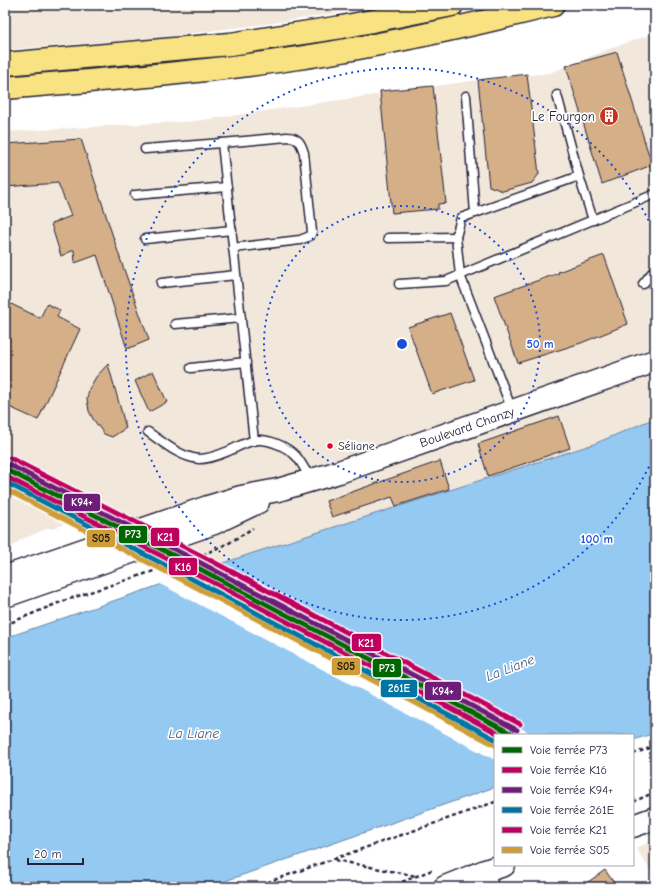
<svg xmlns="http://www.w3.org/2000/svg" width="660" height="892" font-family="'Comic Neue',sans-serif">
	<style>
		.built { fill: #f2e7db }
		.water { fill: #94c9f2; stroke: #6686a9 }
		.pier { fill: #fff }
		.building { fill: #d5af87; stroke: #22223b }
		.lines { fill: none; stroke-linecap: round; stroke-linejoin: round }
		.lane-casing { stroke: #22223b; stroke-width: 11 }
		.street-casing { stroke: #22223b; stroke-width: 19 }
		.secondary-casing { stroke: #22223b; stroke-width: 25 }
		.highway-casing { stroke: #22223b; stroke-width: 25 }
		.path { stroke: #22223b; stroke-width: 2.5; stroke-dasharray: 4 3; stroke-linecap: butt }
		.lane { stroke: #fff; stroke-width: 8 }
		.street { stroke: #fff; stroke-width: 16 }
		.secondary { stroke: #fff; stroke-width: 22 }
		.highway { stroke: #f8e281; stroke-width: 22 }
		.rail-1-casing { stroke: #fff; stroke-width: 8 }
		.rail-2-casing { stroke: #fff; stroke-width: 8 }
		.rail-3-casing { stroke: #fff; stroke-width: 8 }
		.rail-4-casing { stroke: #fff; stroke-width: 8 }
		.rail-5-casing { stroke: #fff; stroke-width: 8 }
		.rail-6-casing { stroke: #fff; stroke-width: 8 }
		.rail-1 { stroke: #060; stroke-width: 5 }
		.rail-2 { stroke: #bf005f; stroke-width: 5 }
		.rail-3 { stroke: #6e1e78; stroke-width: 5 }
		.rail-4 { stroke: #0075a1; stroke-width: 5 }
		.rail-5 { stroke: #bf005f; stroke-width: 5 }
		.rail-6 { stroke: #cf9d38; stroke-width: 5 }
		.ring { fill: none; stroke: #1d4ed8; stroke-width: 2; stroke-dasharray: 2 4 }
		.bus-dot { fill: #e4002b; stroke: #fff; stroke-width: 1.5 }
		.labels { text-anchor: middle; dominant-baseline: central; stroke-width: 3.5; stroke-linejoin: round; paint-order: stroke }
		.bus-label { font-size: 12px; fill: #22223b; stroke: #fff; text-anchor: start }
		.poi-label { font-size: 13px; fill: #22223b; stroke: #fff; text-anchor: end }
		.street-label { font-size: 13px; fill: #22223b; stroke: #fff }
		.water-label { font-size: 14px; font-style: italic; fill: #4a5c7b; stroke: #fff }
		.centre { fill: #1d4ed8; stroke: #fff; stroke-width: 2 }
		.ring-label { font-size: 12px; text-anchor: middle; font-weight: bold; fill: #1d4ed8; stroke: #fff; stroke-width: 3.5; stroke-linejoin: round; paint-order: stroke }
		.line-badge { stroke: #fff; stroke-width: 1.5 }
		.badge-label { font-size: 11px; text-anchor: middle; font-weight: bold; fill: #fff }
		.pale-badge-label { font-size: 11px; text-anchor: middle; font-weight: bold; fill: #111 }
	</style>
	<rect width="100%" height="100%" fill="#fff"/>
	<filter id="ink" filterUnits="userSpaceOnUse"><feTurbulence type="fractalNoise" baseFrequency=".025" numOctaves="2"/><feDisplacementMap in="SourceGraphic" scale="8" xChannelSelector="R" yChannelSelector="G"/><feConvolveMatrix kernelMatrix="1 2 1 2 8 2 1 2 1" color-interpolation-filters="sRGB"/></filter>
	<g filter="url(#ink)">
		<g class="built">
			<path d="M5,5H389L273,23L154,38L5,50Z"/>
			<path d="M655,33V329L649,337L655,344V418L594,444L216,566L103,508L52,529L49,528L20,540L5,554V132L195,121L478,80L550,73L614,47Z"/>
			<path d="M655,840V878L636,848Z"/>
		</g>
		<path class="water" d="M655,418V733L633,740V735H495V787L208,887H5V638L253,553L594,444Z"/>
		<path class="pier" d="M214,565L394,660L534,735H495V760L160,584Z"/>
		<g class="building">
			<path d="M617,52L652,165L602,184L566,66Z"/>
			<path d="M527,74L539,174L532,183L503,191L489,186L478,80Z"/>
			<path d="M433,86L446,203L438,204V209L392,213L380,91Z"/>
			<path d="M81,139L121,261L149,340L127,349L97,255L75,263L74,250L61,256L51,224L71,216L58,183L5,187V144Z"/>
			<path d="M604,255L628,324L581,343L518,363L494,296L559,273L558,272Z"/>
			<path d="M5,301L40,318L47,304L60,310L57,317L80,329L38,420L5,405Z"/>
			<path d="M450,313L474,380L432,394L408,327Z"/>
			<path d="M108,364L126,428L112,437L104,434L93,419L89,411L87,399L89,389L96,377Z"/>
			<path d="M153,371L167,402L149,412L135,381Z"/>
			<path d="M559,416L570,448L488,476L478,444Z"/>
			<path d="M440,461L449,489L396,506L392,497L332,517L326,501Z"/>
			<path d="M605,870L617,887H581Z"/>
		</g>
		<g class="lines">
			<g class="lane-casing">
				<g id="lane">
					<path d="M466,96L475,213"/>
					<path d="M145,149L222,143"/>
					<path d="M579,176L593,220"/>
					<path d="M135,195L227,187"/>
					<path d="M388,238L456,237"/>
					<path d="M145,239L232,230"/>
					<path d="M233,248L300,240L310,236L312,232L304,153C301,143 298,137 287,137L222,143L254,441"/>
					<path d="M161,283L236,275"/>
					<path d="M399,284L446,281L655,194"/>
					<path d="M643,284L655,269"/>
					<path d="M175,324L241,318"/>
					<path d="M191,368L246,362"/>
					<path d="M512,410L460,275L456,237L461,218L579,176L557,95"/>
					<path d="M148,432C164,443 180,457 199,459C211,459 221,454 231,450C239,446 248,441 257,440C270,439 287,447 296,456C302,463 306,472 311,479"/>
				</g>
			</g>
			<g class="street-casing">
				<path id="street" d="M485,871L490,887"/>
			</g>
			<g class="secondary-casing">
				<g id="secondary">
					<path d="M5,577L208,507L241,497L278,490L339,472L655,361"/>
					<path d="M5,596L214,523L258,502"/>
					<path d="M633,826L655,818"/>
					<path d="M445,887L485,871L504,865"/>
				</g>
			</g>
			<g class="highway-casing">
				<g id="highway">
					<path d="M5,64L230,44L342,27L452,5"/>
					<path d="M5,88C96,80 188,74 278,61C371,48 462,28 553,5"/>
				</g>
			</g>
			<g class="path">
				<path d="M5,625L63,601L202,555L229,543L253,528"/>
				<path d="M633,754L655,746"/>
				<path d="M633,802L655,792"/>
				<path d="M335,860L416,876"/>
				<path d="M254,887L495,802"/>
				<path d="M389,887L432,870"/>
			</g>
			<use href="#lane" class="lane"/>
			<use href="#street" class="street"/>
			<use href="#secondary" class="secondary"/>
			<use href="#highway" class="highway"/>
			<g class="rail-1-casing">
				<path id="rail-1" d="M5,469L198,568L514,735"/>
			</g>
			<g class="rail-2-casing">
				<path id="rail-2" d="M5,476L195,573L501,735"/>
			</g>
			<g class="rail-3-casing">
				<path id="rail-3" d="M8,464L201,563L517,730"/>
			</g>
			<g class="rail-4-casing">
				<path id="rail-4" d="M5,482L192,579L495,739"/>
			</g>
			<g class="rail-5-casing">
				<path id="rail-5" d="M10,458L204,557L520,724"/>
			</g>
			<g class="rail-6-casing">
				<path id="rail-6" d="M5,489L190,584L495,745"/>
			</g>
			<use href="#rail-1" class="rail-1"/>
			<use href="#rail-2" class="rail-2"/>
			<use href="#rail-3" class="rail-3"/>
			<use href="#rail-4" class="rail-4"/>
			<use href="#rail-5" class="rail-5"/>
			<use href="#rail-6" class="rail-6"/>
		</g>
	</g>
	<g class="ring">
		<circle cx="402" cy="344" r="138"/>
		<path d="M654 456A276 276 0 1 1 654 232"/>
	</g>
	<defs>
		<g id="building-disc" transform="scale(1)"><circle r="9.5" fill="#c8321e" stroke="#fff"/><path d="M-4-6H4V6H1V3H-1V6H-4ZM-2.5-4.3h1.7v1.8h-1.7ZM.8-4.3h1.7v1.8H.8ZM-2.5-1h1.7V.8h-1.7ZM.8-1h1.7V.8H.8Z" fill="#fff"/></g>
	</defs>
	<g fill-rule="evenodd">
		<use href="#building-disc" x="609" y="116"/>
	</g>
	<circle class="bus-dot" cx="330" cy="446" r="3.5"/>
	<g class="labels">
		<g class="bus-label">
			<text x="338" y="446">Séliane</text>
		</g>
		<g class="poi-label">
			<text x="595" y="116">Le Fourgon</text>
		</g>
		<g class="street-label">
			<text transform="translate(467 427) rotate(-19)">Boulevard Chanzy</text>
		</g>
		<g class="water-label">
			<text transform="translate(510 668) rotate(-21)">La Liane</text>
			<text x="194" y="733">La Liane</text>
		</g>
	</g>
	<circle cx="402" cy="344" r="6" class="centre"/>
	<g class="ring-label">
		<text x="540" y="348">50 m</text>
		<text x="597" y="543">100 m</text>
	</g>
	<g class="line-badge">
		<rect x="63" y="493" width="38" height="19" rx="4" fill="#6e1e78"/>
		<rect x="118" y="525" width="30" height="19" rx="4" fill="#060"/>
		<rect x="150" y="527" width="30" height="20" rx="4" fill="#bf005f"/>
		<rect x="86" y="529" width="30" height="19" rx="4" fill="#cf9d38"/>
		<rect x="168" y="557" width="30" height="19" rx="4" fill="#bf005f"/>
		<rect x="351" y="633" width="31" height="19" rx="4" fill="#bf005f"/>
		<rect x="331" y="657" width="30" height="19" rx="4" fill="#cf9d38"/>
		<rect x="372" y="658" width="30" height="20" rx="4" fill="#060"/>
		<rect x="380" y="679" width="38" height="19" rx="4" fill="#0075a1"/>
		<rect x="424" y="681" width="38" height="20" rx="4" fill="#6e1e78"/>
	</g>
	<g class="badge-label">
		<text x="82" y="506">K94+</text>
		<text x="133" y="538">P73</text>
		<text x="165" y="541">K21</text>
		<text x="183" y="571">K16</text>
		<text x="366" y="647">K21</text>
		<text x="387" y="672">P73</text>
		<text x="399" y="692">261E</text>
		<text x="443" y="695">K94+</text>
	</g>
	<g class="pale-badge-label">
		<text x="101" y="542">S05</text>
		<text x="346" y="670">S05</text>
	</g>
	<rect width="660" height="892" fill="none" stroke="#fff" stroke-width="20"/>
	<rect x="10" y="10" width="640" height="872" fill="none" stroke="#22223b" stroke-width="1.5" filter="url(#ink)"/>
	<rect x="494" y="734" width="140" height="132" fill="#ffffff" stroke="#a7a7b1"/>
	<rect x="502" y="747" width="20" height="6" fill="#006600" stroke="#a7a7b1"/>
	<text x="530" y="754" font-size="12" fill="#22223b">Voie ferrée P73</text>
	<rect x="502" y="767" width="20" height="6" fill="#bf005f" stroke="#a7a7b1"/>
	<text x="530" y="774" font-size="12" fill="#22223b">Voie ferrée K16</text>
	<rect x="502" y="787" width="20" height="6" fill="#6e1e78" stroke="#a7a7b1"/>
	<text x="530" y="794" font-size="12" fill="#22223b">Voie ferrée K94+</text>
	<rect x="502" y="807" width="20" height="6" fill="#0075a1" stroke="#a7a7b1"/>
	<text x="530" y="814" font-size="12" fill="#22223b">Voie ferrée 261E</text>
	<rect x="502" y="827" width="20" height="6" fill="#bf005f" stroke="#a7a7b1"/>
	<text x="530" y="834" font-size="12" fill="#22223b">Voie ferrée K21</text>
	<rect x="502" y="847" width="20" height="6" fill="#cf9d38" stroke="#a7a7b1"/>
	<text x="530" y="854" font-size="12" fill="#22223b">Voie ferrée S05</text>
	<path d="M28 858v6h55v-6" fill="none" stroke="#22223b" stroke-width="2"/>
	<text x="34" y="858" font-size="12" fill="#22223b" stroke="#ffffff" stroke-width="3" paint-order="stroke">20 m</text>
</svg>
